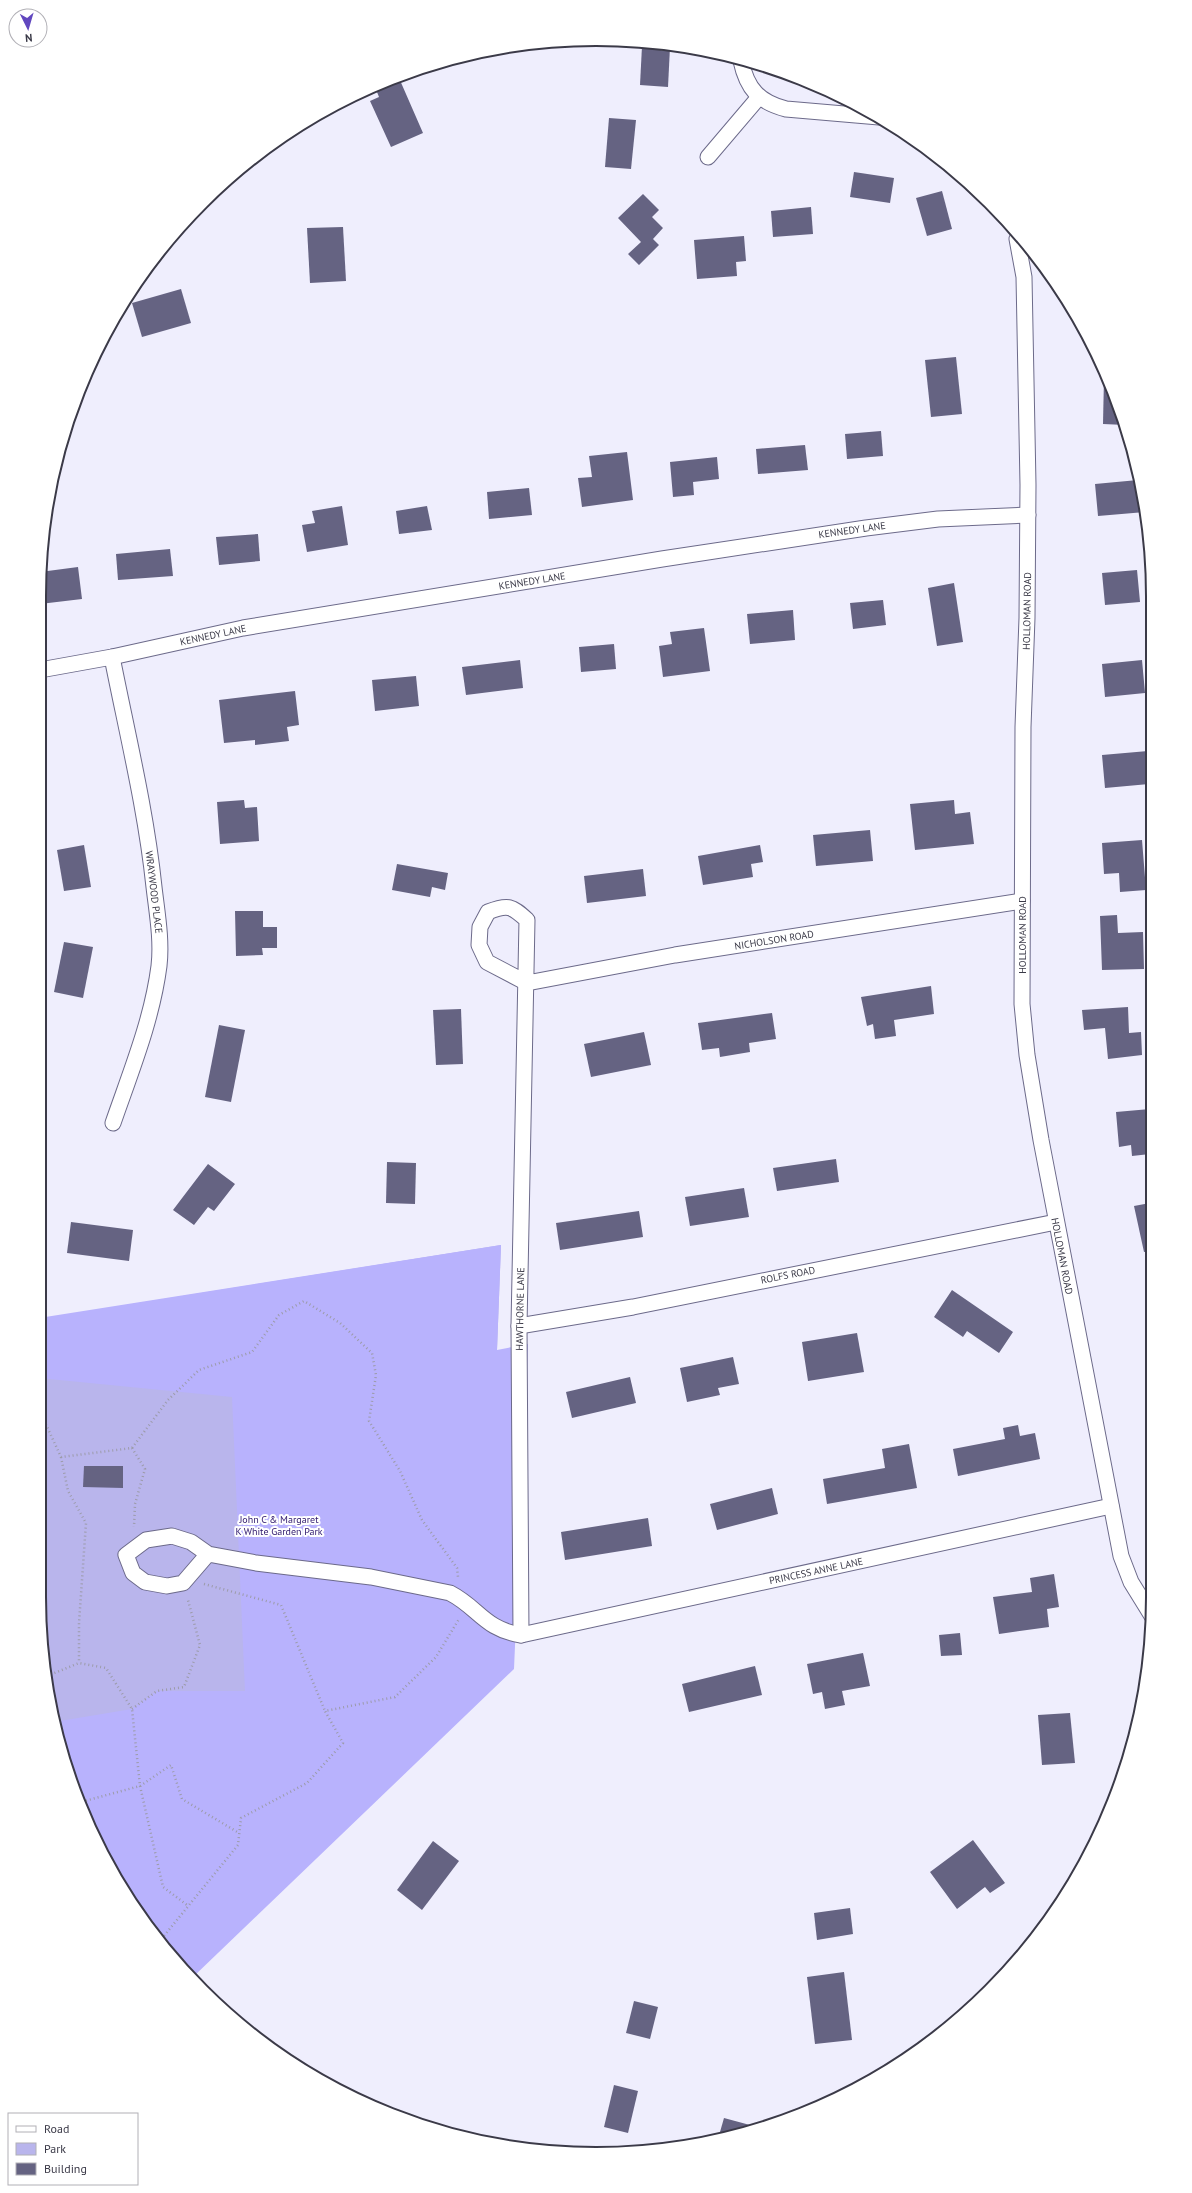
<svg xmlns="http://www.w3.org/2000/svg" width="1192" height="2193" font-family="'PT Sans',sans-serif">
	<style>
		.green { fill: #b9b5ec }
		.forest { fill: #b8b2fd }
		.building { fill: #656382 }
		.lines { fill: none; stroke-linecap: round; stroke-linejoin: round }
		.minor-casing { stroke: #6c6a8a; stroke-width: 17 }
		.path { stroke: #9c9ba9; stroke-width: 2.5; stroke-dasharray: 1 3; stroke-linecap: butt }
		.minor { stroke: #fff; stroke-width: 15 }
		.labels { text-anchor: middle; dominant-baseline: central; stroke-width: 4; stroke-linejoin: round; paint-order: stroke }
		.street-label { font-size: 10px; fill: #3b3a48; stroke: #fff }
		.park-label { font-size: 10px; fill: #2e176c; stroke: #fff }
		.rim { fill: none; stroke: #3b3a48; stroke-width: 2 }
	</style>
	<rect width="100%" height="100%" fill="#efeefd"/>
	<path class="green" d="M501,1245L497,1350L193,1977L154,1936L114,1875L69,1776L50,1705L39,1597V1319Z"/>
	<path class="forest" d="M501,1245L497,1350L528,1344L514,1669L193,1977L154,1936L114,1875L69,1776L54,1722L132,1709L157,1691H245L232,1397L39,1378V1318Z"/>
	<g class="building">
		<path d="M642,46L670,47L668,87L640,85Z"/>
		<path d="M399,78L423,133L391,147L370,101L379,97L375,87Z"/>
		<path d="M609,118L636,120L631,169L605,167Z"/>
		<path d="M854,172L894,178L890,203L850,197Z"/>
		<path d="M942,191L952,229L927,236L916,198Z"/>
		<path d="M643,194L659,210L652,217L663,228L653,239L659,245L639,265L628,254L641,242L618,218Z"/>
		<path d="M811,207L813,234L773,237L771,211Z"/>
		<path d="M343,227L346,281L310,283L307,228Z"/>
		<path d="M744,236L746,261L736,262L737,276L697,279L694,240Z"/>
		<path d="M181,289L191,323L142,337L132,303Z"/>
		<path d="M956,357L962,414L931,417L925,360Z"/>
		<path d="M1104,377L1123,417L1125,425L1103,424Z"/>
		<path d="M881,431L883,456L847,459L845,434Z"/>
		<path d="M805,445L808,470L758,474L756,449Z"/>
		<path d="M627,452L633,500L582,507L578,478L592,477L589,456Z"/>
		<path d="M717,457L719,479L693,482L694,495L673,497L670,462Z"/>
		<path d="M1138,480L1145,512L1098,516L1095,484Z"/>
		<path d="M529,488L532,515L489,519L487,492Z"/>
		<path d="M342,506L348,545L307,552L302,525L315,523L312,511Z"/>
		<path d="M427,506L432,530L399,534L396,511Z"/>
		<path d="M258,534L260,561L219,565L216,537Z"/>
		<path d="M170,549L173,576L118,580L116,554Z"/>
		<path d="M78,567L82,599L40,604V572Z"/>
		<path d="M1137,570L1140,602L1105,605L1102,573Z"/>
		<path d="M954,583L963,642L937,646L928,588Z"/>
		<path d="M883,600L886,625L853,629L850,603Z"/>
		<path d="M793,610L795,640L750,644L747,614Z"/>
		<path d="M704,628L710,671L663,677L659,646L672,644L670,632Z"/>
		<path d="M614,644L616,669L581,672L579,647Z"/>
		<path d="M520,660L523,688L466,695L462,667Z"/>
		<path d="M1142,660L1145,693L1105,697L1102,664Z"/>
		<path d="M416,676L419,706L375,711L372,680Z"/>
		<path d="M295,691L299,725L287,727L289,741L255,745V740L224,743L219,700Z"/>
		<path d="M1148,751L1149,784L1105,788L1102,755Z"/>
		<path d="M244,800L245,808L257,807L259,841L220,844L217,802Z"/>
		<path d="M954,800L955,814L970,812L974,844L915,850L910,804Z"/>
		<path d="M870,830L873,861L816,866L813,835Z"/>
		<path d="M1142,840L1146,890L1120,892L1119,873L1104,874L1102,843Z"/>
		<path d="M84,845L91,887L64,891L57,850Z"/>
		<path d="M760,845L763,862L751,864L753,877L703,885L698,856Z"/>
		<path d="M397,864L448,873L445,890L432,887L430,897L392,890Z"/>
		<path d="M643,869L646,896L587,903L584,876Z"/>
		<path d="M235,911H263V927H277V948H262L263,955L236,956Z"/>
		<path d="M1117,915L1118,933L1143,932L1144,969L1102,970L1100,916Z"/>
		<path d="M64,942L93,947L83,998L54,992Z"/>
		<path d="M931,986L934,1014L894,1020L896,1036L875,1039L873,1024L867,1026L861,997Z"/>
		<path d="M1128,1007L1129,1033L1141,1032L1142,1055L1108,1059L1105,1028L1084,1030L1082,1010Z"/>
		<path d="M461,1009L463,1064L436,1065L433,1010Z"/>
		<path d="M772,1013L776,1039L749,1043L750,1052L720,1057L719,1048L702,1050L698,1023Z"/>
		<path d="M219,1025L245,1030L231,1102L205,1097Z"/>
		<path d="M644,1032L651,1065L591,1077L584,1044Z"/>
		<path d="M1150,1109V1154L1132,1156L1131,1145L1119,1147L1116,1112Z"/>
		<path d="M836,1159L839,1182L777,1191L773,1168Z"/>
		<path d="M387,1162L416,1163L415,1204L386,1203Z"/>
		<path d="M208,1164L235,1184L214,1211L208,1207L194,1225L173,1210Z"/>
		<path d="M744,1188L749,1217L690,1226L685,1197Z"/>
		<path d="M1150,1203L1151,1251L1144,1252L1134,1206Z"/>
		<path d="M639,1211L643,1237L560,1250L556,1223Z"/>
		<path d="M71,1222L133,1230L129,1261L67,1253Z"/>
		<path d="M952,1290L1013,1332L999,1353L967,1331L963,1337L934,1317Z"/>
		<path d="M857,1333L864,1372L808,1381L802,1342Z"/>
		<path d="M733,1357L739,1384L718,1388L720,1395L687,1402L680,1368Z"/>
		<path d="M630,1377L636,1403L572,1418L566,1392Z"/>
		<path d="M1018,1425L1020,1436L1035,1433L1040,1459L958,1476L953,1449L1005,1439L1003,1428Z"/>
		<path d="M909,1444L917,1488L827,1504L823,1479L885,1468L882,1449Z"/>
		<path d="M84,1466H123V1488L83,1487Z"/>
		<path d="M772,1488L778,1514L717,1530L710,1504Z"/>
		<path d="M648,1518L652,1546L565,1560L561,1532Z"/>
		<path d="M1054,1574L1059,1607L1047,1609L1049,1627L999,1634L993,1597L1032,1592L1030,1578Z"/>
		<path d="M960,1633L962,1655L941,1656L939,1635Z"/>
		<path d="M863,1653L870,1686L842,1691L845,1705L825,1709L822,1692L813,1694L807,1664Z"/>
		<path d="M755,1666L762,1695L689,1712L682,1684Z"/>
		<path d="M1070,1713L1075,1763L1042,1765L1038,1715Z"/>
		<path d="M973,1840L1005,1883L990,1893L985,1887L957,1909L930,1872Z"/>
		<path d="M433,1841L459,1861L422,1910L397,1890Z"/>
		<path d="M850,1908L853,1934L817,1940L814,1913Z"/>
		<path d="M844,1972L852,2040L815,2044L807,1977Z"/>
		<path d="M634,2001L658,2007L650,2039L626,2033Z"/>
		<path d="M614,2085L638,2091L628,2133L604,2127Z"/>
		<path d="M724,2118L761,2128L740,2135L718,2139Z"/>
	</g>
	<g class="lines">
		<g class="minor-casing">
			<g id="minor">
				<path d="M741,61C747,89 759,102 786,109L879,117"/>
				<path d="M708,157L759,97"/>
				<path d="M1017,239L1024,277L1028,485L1027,618L1023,727L1022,1004L1027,1055L1041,1140L1121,1556L1131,1582L1152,1616"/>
				<path d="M112,657C127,733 146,810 154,887C157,913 162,940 159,966C152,1020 131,1071 113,1123"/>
				<path d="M40,670L112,657L243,628L662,559L866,528L938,519L1028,515"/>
				<path d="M519,1326L633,1307L1056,1222"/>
				<path d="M208,1554L183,1583L167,1586L145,1582L133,1573L126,1555L146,1540L172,1536L191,1542L208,1554L256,1563L371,1577L450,1593C479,1608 484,1629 521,1635L1111,1506"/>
				<path d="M521,1635L519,1326L527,920C512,906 508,904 488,912L480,927L479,945L487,962L527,983L675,955L1022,901"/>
			</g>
		</g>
		<g class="path">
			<path d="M39,1397L43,1418L61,1457L132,1448L168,1400L199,1370L252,1352L279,1315L304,1301L340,1323L372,1353L376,1375L369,1421L400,1471L422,1520L457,1568L458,1577"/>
			<path d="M132,1448L145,1469L135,1504L134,1527"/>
			<path d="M61,1457L68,1491L86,1523L79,1623V1663"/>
			<path d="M204,1584L281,1605L325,1711"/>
			<path d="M47,1676L79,1663L106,1668L132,1709L140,1786L163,1887L187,1905"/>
			<path d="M132,1709L157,1691L184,1687L200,1645L188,1600"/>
			<path d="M79,1800L81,1802L140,1786L171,1765L182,1799L239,1833"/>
			<path d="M159,1942L238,1845L241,1818L307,1783L343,1743L325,1711L395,1697L436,1657L459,1619"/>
		</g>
		<use href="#minor" class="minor"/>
	</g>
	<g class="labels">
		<g class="street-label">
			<text transform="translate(852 530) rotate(-8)">KENNEDY LANE</text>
			<text transform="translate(532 581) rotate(-9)">KENNEDY LANE</text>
			<text transform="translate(1027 611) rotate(-89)">HOLLOMAN ROAD</text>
			<text transform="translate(213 635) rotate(-12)">KENNEDY LANE</text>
			<text transform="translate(154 892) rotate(83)">WRAYWOOD PLACE</text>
			<text transform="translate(1022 935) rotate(-90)">HOLLOMAN ROAD</text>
			<text transform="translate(774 940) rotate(-9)">NICHOLSON ROAD</text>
			<text transform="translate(1062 1256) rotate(79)">HOLLOMAN ROAD</text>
			<text transform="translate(788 1275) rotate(-11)">ROLFS ROAD</text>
			<text transform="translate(520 1309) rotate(-89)">HAWTHORNE LANE</text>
			<text transform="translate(816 1571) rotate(-12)">PRINCESS ANNE LANE</text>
		</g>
		<g class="park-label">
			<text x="279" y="1519">John C &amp; Margaret<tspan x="279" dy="12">K White Garden Park</tspan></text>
		</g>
	</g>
	<path d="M0 0H1192V2193H0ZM596 46H596A550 550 0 0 1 1146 596V1597A550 550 0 0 1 596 2147H596A550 550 0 0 1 46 1597V596A550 550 0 0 1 596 46Z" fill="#fff" fill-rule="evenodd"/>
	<path class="rim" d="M596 46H596A550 550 0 0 1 1146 596V1597A550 550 0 0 1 596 2147H596A550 550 0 0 1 46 1597V596A550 550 0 0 1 596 46Z"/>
	<rect x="8" y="2113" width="130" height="72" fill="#ffffff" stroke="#b1b0b6"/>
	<rect x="16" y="2126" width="20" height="6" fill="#ffffff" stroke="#b1b0b6"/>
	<text x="44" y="2133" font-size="12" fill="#3b3a48">Road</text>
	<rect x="16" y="2143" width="20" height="12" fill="#b9b5ec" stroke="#b1b0b6"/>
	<text x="44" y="2153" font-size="12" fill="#3b3a48">Park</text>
	<rect x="16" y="2163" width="20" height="12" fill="#656382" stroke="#b1b0b6"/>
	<text x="44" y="2173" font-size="12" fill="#3b3a48">Building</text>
	<g transform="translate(28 28) rotate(175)"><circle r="19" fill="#ffffff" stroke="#b1b0b6"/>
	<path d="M0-3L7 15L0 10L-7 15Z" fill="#6147bf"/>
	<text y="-6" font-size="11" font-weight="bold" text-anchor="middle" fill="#3b3a48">N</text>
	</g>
</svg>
